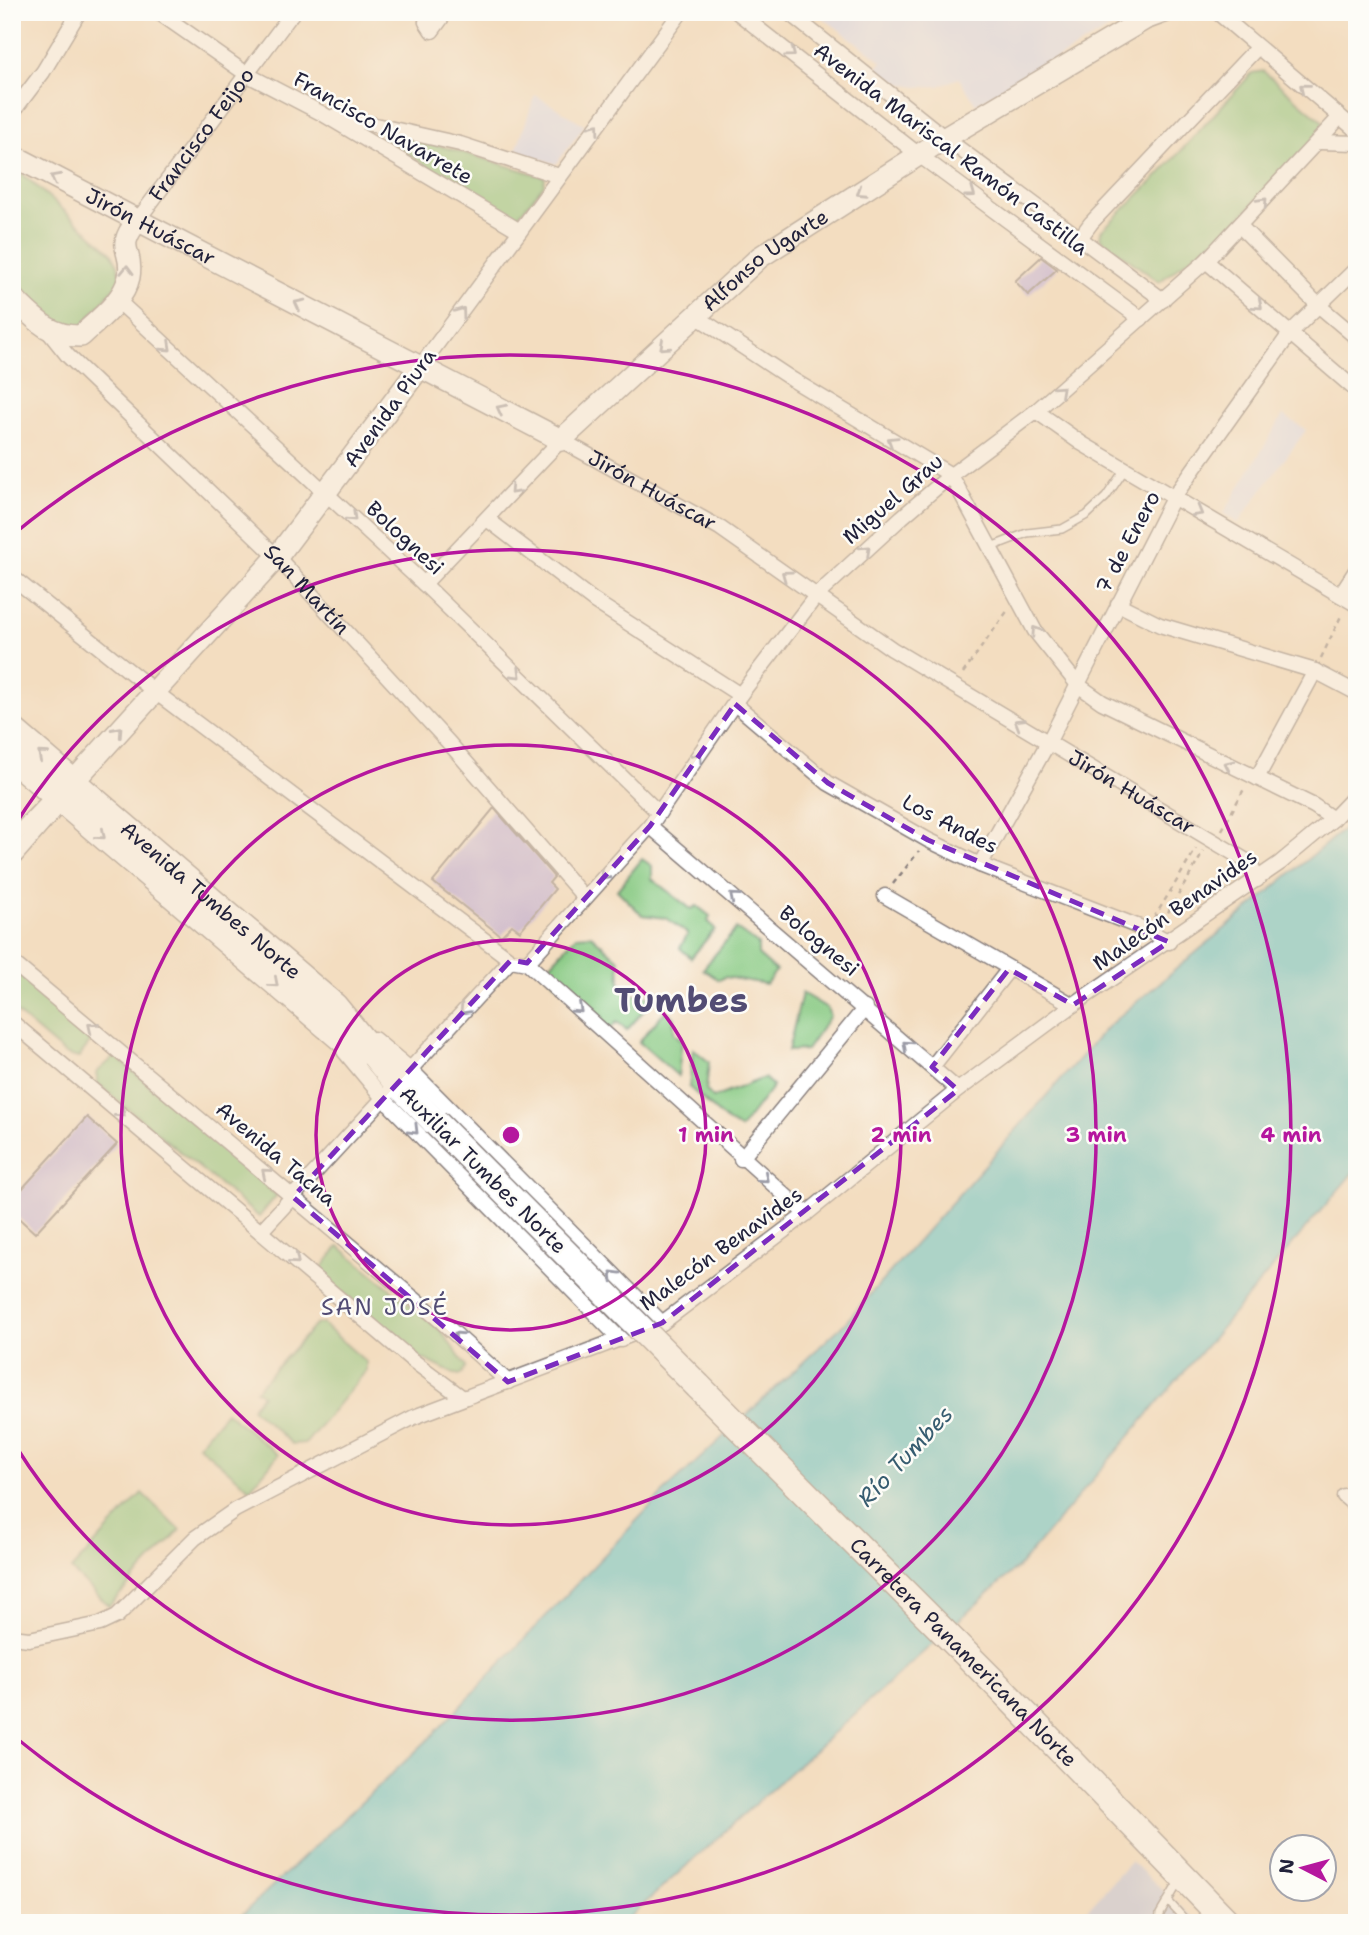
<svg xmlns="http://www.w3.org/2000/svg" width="1369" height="1935" font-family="'Shantell Sans',sans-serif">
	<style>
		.built { fill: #d2d9f9 }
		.industrial { fill: #bcc3de }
		.green { fill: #87c982; stroke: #54765e; stroke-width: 2 }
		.water { fill: #5ac7d1; stroke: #3e7486; stroke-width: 2 }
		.building { fill: #aa9adf }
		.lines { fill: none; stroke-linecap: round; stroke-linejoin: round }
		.lane-casing { stroke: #8a807e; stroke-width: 10 }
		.street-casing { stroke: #8a807e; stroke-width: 17 }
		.secondary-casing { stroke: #8a807e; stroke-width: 24 }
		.highway-casing { stroke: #8a807e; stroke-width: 29 }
		.path { stroke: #8a807e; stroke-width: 2.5; stroke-dasharray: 5 5; stroke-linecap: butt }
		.lane { stroke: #fff; stroke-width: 7 }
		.street { stroke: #fff; stroke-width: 14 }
		.secondary { stroke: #fff; stroke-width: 21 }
		.highway { stroke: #fff; stroke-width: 26 }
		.highway-bridge-casing { stroke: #8a807e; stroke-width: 29; stroke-linecap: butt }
		.highway-bridge { stroke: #fff; stroke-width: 26 }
		.oneway { stroke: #9c9ca7 }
		.marked { fill: none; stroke: #7b2cbf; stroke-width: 5; stroke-dasharray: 14 9; stroke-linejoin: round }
		.ring { fill: none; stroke: #b5179e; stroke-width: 3.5 }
		.labels { text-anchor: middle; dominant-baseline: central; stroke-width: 5; stroke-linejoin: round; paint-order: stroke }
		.street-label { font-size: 21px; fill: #22223b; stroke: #fdfcf7 }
		.neighbourhood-label { font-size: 23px; letter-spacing: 2px; fill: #524c74; stroke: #fdfcf7 }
		.water-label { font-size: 23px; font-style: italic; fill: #365c70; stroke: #fdfcf7 }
		.town-label { font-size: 35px; font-weight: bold; fill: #524c74; stroke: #fdfcf7 }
		.centre { fill: #b5179e; stroke: #fdfcf7; stroke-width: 3.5 }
		.ring-label { font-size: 21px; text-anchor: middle; font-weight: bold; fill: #b5179e; stroke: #fdfcf7; stroke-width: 5; stroke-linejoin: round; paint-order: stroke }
	</style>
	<rect width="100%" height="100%" fill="#fdfcf7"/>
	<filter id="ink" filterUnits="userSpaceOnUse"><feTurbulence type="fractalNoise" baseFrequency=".0143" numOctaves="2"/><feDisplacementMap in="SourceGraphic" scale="14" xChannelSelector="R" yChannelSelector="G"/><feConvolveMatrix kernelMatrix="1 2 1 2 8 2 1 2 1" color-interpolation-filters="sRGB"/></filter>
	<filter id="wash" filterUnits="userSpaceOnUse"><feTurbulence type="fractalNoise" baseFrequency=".00686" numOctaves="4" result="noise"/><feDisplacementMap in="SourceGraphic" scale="28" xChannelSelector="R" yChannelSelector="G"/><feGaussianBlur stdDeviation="1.57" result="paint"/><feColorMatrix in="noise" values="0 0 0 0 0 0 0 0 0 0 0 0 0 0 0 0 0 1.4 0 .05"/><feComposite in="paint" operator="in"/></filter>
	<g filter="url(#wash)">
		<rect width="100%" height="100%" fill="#f3ddc0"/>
		<g class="built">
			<path d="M793,12H1109L1116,25L976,104L959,78L939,86L916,87L894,82L876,70L882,61L815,12L805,22Z"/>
			<path d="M535,95L585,125L556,164L516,151Z"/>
			<path d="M1283,415L1306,430L1238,523L1224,513Z"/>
		</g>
		<path class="industrial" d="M1131,1861L1199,1923H1075Z"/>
		<g class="green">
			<path d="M1263,71L1323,122L1321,133L1231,227L1159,282L1100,238L1101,231L1158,176L1252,73Z"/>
			<path d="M387,130L545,177L544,185L514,221L383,138L382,133Z"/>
			<path d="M12,168L18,170L111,252L118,265L120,281L81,328L61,325L12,278Z"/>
			<path d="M642,859L652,866V879L691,909L697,906L710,916L708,921L715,929L691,958L680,948L688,934L666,918L642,915L617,890Z"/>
			<path d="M736,929L758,944V955L776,971L766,984L725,977L719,980L703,969Z"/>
			<path d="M591,935L619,960L620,983L632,995H646L652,1001L627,1030L617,1022L609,1030L548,976L549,966L576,936Z"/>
			<path d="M12,968L93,1035L92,1040L78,1058L65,1054L12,1009Z"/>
			<path d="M802,993L827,1008L830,1016L806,1050L788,1051Z"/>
			<path d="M666,1010L674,1018V1033L682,1040L678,1076L639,1042Z"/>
			<path d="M693,1049L709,1062L706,1090L713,1098L764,1078L773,1086L740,1129L729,1123L689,1087Z"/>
			<path d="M115,1056L277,1195L259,1217L98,1084L96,1073Z"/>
			<path d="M339,1246L441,1331L466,1366L461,1375L454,1374L417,1356L319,1272Z"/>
			<path d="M316,1324H323L366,1362V1371L306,1443L292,1444L251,1408L262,1395L256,1390Z"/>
			<path d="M226,1412L278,1455L250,1489L198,1445Z"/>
			<path d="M142,1493L180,1530L109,1606L71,1570Z"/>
		</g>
		<path class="water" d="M1357,818V1168L1020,1565L623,1923H233L433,1735L663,1493L844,1324L1108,1026Z"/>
		<g id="blocks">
			<g class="building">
				<path d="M1041,257L1057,269L1028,295L1015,281Z"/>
				<path d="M494,808L554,877L549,883L555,889L520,931L512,925L501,936L433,882Z"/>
				<path d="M87,1117L117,1144L35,1233L12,1212V1200Z"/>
			</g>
		</g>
	</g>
	<g filter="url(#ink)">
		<use href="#blocks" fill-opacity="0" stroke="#8a807e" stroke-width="2"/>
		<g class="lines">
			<g class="lane-casing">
				<g id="lane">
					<path d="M991,547L1027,533L1062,529L1087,515L1106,497L1125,469"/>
					<path d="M1168,1901L1188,1923"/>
					<path d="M1159,1923L1160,1914L1180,1880"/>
				</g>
			</g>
			<g class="street-casing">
				<g id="street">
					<path d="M158,12L248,75L321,113L520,231"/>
					<path d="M433,12L426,22L432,31L446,12"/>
					<path d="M737,12L919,155L1141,319"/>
					<path d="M788,12L945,138L1163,300"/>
					<path d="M1217,12L1357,131"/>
					<path d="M12,113L43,72L79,12"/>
					<path d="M335,116L460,144L559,176"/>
					<path d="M1319,142L1357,143"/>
					<path id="s1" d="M137,221L293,12"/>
					<path d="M1240,226L1318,305L1357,338"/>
					<path d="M1080,238L1091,223L1256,49"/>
					<path d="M1206,261L1357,391"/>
					<path d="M117,300L424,584L659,813"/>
					<path d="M696,316L793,380L951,475L1035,631L1078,685L1102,702L1314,806L1333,819"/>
					<path id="s2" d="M48,331L68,356L277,557L450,744L584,897"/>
					<path d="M420,367L681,12"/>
					<path d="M1036,411L1081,443L1357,605"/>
					<path d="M487,519L594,601L740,695"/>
					<path d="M12,577L154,691L511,960L527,963L806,1214"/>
					<path id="s3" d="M424,584L561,440L720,528L892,649L1250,863L1257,880"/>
					<path d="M1340,595L1357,569"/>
					<path d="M1118,604L1160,625L1315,671L1357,693"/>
					<path d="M735,704L828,783L928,840L980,865L1147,930L1169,942"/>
					<path d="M1257,778L1315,671"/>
					<path d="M650,826L958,1090"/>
					<path d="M12,839L57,792"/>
					<path d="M12,860L66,798"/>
					<path d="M980,865L1049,741L1173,498L1291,332L1357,268"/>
					<path d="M885,896L1073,1005"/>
					<path d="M12,962L442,1322L508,1382"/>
					<path d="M527,963L650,826L740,695L816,596L902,517L951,475L1036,411L1206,261L1340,117"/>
					<path d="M12,1022L412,1360L463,1398"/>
					<path d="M374,1039L410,1069L662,1323"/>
					<path d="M344,1051L383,1098L621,1340"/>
					<path d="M932,1067L1009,969"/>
					<path d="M405,1075L511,960"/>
					<path d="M741,1159L865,1008"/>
					<path d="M261,1231L389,1092"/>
					<path d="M1344,1496L1357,1507"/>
					<path d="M12,1637L29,1639L100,1624L117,1616L195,1538L235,1510L414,1417L662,1323L806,1214L958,1090L1073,1005L1280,863L1333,819L1357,794"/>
				</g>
			</g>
			<g class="secondary-casing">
				<g id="secondary">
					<path id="s4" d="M12,155L561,440L760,257L945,138L1145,19L1164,12"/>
					<path d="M12,297C34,318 49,337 81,336C98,320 124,301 129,277C134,248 114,251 137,221"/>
					<path d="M73,782L277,557L420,367"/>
				</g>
			</g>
			<g class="highway-casing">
				<g id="highway">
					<path id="s5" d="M12,730L334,1006L397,1083L435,1122"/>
					<path d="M12,758L358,1052"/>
					<path id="s6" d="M698,1386L999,1687L1228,1923"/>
				</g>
			</g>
			<g class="path">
				<path d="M1321,658L1342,614"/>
				<path d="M963,673L1008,610"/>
				<path d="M1222,830L1244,789"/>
				<path d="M893,884L919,851"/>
				<path d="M1154,918L1196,849"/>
				<path d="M1163,921L1204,851"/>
			</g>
			<use href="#lane" class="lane"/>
			<use href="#street" class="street"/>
			<use href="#secondary" class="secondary"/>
			<use href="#highway" class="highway"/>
			<g class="highway-bridge-casing">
				<path id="highway-bridge" d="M435,1122L698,1386"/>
			</g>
			<use href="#highway-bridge" class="highway-bridge"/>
		</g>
		<defs><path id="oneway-chevron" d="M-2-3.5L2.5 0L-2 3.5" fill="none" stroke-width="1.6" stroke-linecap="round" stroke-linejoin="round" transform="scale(1.75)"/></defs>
		<g class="oneway">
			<use href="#oneway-chevron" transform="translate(791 53) rotate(37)"/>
			<use href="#oneway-chevron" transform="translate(1304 88) rotate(-141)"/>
			<use href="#oneway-chevron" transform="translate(595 128) rotate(-53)"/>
			<use href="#oneway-chevron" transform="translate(55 178) rotate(-152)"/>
			<use href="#oneway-chevron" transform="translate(861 192) rotate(147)"/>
			<use href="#oneway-chevron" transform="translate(971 193) rotate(36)"/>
			<use href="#oneway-chevron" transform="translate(1263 202) rotate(-47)"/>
			<use href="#oneway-chevron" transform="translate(127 270) rotate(-89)"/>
			<use href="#oneway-chevron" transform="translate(299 304) rotate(-153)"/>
			<use href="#oneway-chevron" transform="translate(1258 305) rotate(40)"/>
			<use href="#oneway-chevron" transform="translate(461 312) rotate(-54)"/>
			<use href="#oneway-chevron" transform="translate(664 346) rotate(138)"/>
			<use href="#oneway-chevron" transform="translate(167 347) rotate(43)"/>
			<use href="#oneway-chevron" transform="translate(1060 390) rotate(-42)"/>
			<use href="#oneway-chevron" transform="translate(501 409) rotate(-153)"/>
			<use href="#oneway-chevron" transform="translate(892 441) rotate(-148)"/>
			<use href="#oneway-chevron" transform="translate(514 490) rotate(133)"/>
			<use href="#oneway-chevron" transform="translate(1198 512) rotate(30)"/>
			<use href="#oneway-chevron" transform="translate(352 517) rotate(43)"/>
			<use href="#oneway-chevron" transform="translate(866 550) rotate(-43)"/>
			<use href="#oneway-chevron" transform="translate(786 575) rotate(-144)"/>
			<use href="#oneway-chevron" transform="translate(1036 631) rotate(-123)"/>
			<use href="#oneway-chevron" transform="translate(517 674) rotate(44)"/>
			<use href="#oneway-chevron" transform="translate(1019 723) rotate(-149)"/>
			<use href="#oneway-chevron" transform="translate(118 731) rotate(-48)"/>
			<use href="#oneway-chevron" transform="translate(42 755) rotate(-139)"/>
			<use href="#oneway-chevron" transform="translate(698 757) rotate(-55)"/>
			<use href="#oneway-chevron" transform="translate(1229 765) rotate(-155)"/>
			<use href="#oneway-chevron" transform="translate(101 835) rotate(41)"/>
			<use href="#oneway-chevron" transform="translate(604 876) rotate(133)"/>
			<use href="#oneway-chevron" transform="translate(734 897) rotate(-140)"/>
			<use href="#oneway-chevron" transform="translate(274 983) rotate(41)"/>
			<use href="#oneway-chevron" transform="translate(578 1009) rotate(42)"/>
			<use href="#oneway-chevron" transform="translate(464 1010) rotate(133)"/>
			<use href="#oneway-chevron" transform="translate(92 1027) rotate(-141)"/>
			<use href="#oneway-chevron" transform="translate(907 1045) rotate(-138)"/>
			<use href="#oneway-chevron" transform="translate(121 1113) rotate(40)"/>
			<use href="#oneway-chevron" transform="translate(414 1130) rotate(45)"/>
			<use href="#oneway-chevron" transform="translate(266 1173) rotate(-140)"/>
			<use href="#oneway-chevron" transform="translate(764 1178) rotate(41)"/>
			<use href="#oneway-chevron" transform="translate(295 1260) rotate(40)"/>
			<use href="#oneway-chevron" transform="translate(614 1275) rotate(-135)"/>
			<use href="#oneway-chevron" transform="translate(458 1336) rotate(-137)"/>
		</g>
	</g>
	<path d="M0 0H1369V1935H0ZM735,704L828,783L928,840L1169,942L1073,1005L1009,969L932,1067L958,1090L662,1323L508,1382L293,1197L511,960L527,963L650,826Z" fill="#f3ddc0" fill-opacity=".55" fill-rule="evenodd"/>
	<path class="marked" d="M735,704L828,783L928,840L1169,942L1073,1005L1009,969L932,1067L958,1090L662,1323L508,1382L293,1197L511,960L527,963L650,826Z"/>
	<g class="ring">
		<circle cx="511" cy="1135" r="195"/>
		<circle cx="511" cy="1135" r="390"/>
		<path d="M15 825A585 585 0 1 1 15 1445"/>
		<path d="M15 533A780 780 0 1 1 15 1737"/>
	</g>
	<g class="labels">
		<g class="street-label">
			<text transform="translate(383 128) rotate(30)">Francisco Navarrete</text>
			<text stroke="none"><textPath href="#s1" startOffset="108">Francisco Feijoo</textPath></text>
			<text transform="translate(951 149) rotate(37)">Avenida Mariscal Ramón Castilla</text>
			<text stroke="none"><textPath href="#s4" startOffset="156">Jirón Huáscar</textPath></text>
			<text stroke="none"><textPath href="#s4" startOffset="891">Alfonso Ugarte</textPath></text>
			<text transform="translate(390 408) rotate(-54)">Avenida Piura</text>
			<text stroke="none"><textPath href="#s3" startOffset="303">Jirón Huáscar</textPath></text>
			<text transform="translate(893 499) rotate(-41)">Miguel Grau</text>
			<text transform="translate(405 538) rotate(43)">Bolognesi</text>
			<text transform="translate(1128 542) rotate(-62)">7 de Enero</text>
			<text stroke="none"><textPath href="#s2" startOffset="366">San Martín</textPath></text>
			<text stroke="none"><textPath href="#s3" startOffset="870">Jirón Huáscar</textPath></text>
			<text transform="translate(950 824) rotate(27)">Los Andes</text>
			<text stroke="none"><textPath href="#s5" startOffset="262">Avenida Tumbes Norte</textPath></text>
			<text transform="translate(1175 910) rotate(-35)">Malecón Benavides</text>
			<text transform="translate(819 941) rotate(40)">Bolognesi</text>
			<text transform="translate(276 1154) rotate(40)">Avenida Tacna</text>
			<text transform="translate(483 1170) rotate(45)">Auxiliar Tumbes Norte</text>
			<text transform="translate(721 1249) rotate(-36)">Malecón Benavides</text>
			<text stroke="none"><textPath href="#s6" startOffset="376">Carretera Panamericana Norte</textPath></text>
		</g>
		<g class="neighbourhood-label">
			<text x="385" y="1307">SAN JOSÉ</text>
		</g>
		<g class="water-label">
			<text transform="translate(905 1456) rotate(-47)">Río Tumbes</text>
		</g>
		<g class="town-label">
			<text x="681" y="999">Tumbes</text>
		</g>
	</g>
	<circle cx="511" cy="1135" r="10" class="centre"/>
	<g class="ring-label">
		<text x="706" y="1142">1 min</text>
		<text x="901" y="1142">2 min</text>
		<text x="1096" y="1142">3 min</text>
		<text x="1291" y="1142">4 min</text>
	</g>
	<rect width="1369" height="1935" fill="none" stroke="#fdfcf7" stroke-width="42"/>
	<g transform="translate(1303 1868) rotate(276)"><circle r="33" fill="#fdfcf7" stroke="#a5a5ac" stroke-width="2"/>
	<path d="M0-5L12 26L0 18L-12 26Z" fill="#b5179e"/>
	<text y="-10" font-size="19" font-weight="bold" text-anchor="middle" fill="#22223b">N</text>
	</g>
</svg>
